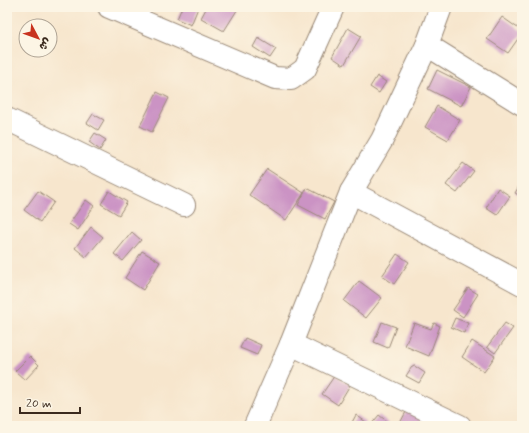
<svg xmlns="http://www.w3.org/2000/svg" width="529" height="433" font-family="Mynerve,'Playpen Sans Arabic',sans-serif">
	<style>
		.building { fill: #cb93c4 }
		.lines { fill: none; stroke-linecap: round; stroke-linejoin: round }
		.minor-casing { stroke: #998876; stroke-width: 24 }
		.minor { stroke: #fff; stroke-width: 22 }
	</style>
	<rect width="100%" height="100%" fill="#fcf5e5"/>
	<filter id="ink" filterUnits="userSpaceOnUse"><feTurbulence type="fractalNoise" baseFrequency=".025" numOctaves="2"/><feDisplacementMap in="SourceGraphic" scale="8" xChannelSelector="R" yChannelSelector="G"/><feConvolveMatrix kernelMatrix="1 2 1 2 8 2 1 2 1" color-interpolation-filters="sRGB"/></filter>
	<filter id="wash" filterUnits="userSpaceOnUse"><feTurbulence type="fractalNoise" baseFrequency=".012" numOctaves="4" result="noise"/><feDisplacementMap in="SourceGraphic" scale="16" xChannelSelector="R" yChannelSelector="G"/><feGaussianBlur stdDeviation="0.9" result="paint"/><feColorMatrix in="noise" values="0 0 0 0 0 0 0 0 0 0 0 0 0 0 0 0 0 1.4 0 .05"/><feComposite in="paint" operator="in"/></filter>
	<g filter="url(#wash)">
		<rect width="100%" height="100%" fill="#f7e6cd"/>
		<g id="blocks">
			<g class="building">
				<path d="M182,7L198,8L191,25L177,19Z"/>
				<path d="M207,7H239L224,31L201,18Z"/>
				<path d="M502,17L522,31V33L508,53L487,39Z"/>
				<path d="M348,28L361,36L344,65L332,57Z"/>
				<path d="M258,38L276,49L270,58L253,47Z"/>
				<path d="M437,70L471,87L461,106L428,89Z"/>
				<path d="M377,76L386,82L379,93L370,87Z"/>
				<path d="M157,92L169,98L152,132L140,126Z"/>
				<path d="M437,106L460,120L448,140L425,127Z"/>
				<path d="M93,114L104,120L98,130L87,123Z"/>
				<path d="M95,133L106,140L100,150L89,142Z"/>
				<path d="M463,163L474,171L457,193L446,185Z"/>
				<path d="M267,169L304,193L286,220L249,195Z"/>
				<path d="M522,181V197L515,193Z"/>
				<path d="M307,188L334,202L325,219L298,205Z"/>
				<path d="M498,188L510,196L497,215L486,208Z"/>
				<path d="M38,191L54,202L40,222L24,210Z"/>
				<path d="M109,191L127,202L119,215L101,204Z"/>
				<path d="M86,200L94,206L78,230L69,224Z"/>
				<path d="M91,227L103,237L86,257L75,248Z"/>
				<path d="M132,232L141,240L123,261L114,254Z"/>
				<path d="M142,251L160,262L143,290L125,278Z"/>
				<path d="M397,254L409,262L394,284L382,276Z"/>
				<path d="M359,281L382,298L366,318L344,301Z"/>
				<path d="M468,288L478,294L463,317L453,310Z"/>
				<path d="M455,318L468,323L464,333L451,327Z"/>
				<path d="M382,322L396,327L388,348L374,342Z"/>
				<path d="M414,323L431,329L434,323L440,326L429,356L405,346Z"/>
				<path d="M505,323L513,328L495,353L487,347Z"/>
				<path d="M245,338L261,345L257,355L240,348Z"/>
				<path d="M472,341L495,356L484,372L462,357Z"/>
				<path d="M30,356L39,365L25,380L15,371Z"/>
				<path d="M413,365L425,373L419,383L406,376Z"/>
				<path d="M335,375L350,385L338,405L322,394Z"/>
				<path d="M407,410L434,426H401L399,425Z"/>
				<path d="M356,415L366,422L364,426H350Z"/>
				<path d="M379,415L389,423L386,426H370Z"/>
			</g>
		</g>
	</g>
	<g filter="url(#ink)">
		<use href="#blocks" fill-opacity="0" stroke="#998876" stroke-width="1"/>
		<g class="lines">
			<g class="minor-casing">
				<g id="minor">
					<path d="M109,7L275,78L291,79L305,69L333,7"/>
					<path d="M427,45L522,104"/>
					<path d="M7,119L184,205"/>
					<path d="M351,192L522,284"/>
					<path d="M291,344L460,426"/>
					<path d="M255,426L291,344L351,192L382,140L427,45L441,7"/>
				</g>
			</g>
			<use href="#minor" class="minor"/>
		</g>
	</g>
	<rect width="529" height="433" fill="none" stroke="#fcf5e5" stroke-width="24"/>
	<g transform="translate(38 38) rotate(131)"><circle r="19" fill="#fcf5e5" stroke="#afa495"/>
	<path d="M0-3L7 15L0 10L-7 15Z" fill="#c8321e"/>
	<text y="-6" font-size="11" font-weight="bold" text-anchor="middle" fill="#3b2a1e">ش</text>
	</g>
	<path d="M20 407v6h60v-6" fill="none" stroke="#3b2a1e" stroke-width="2"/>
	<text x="26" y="407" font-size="12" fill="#3b2a1e" stroke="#fcf5e5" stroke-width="3" paint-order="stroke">20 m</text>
</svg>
